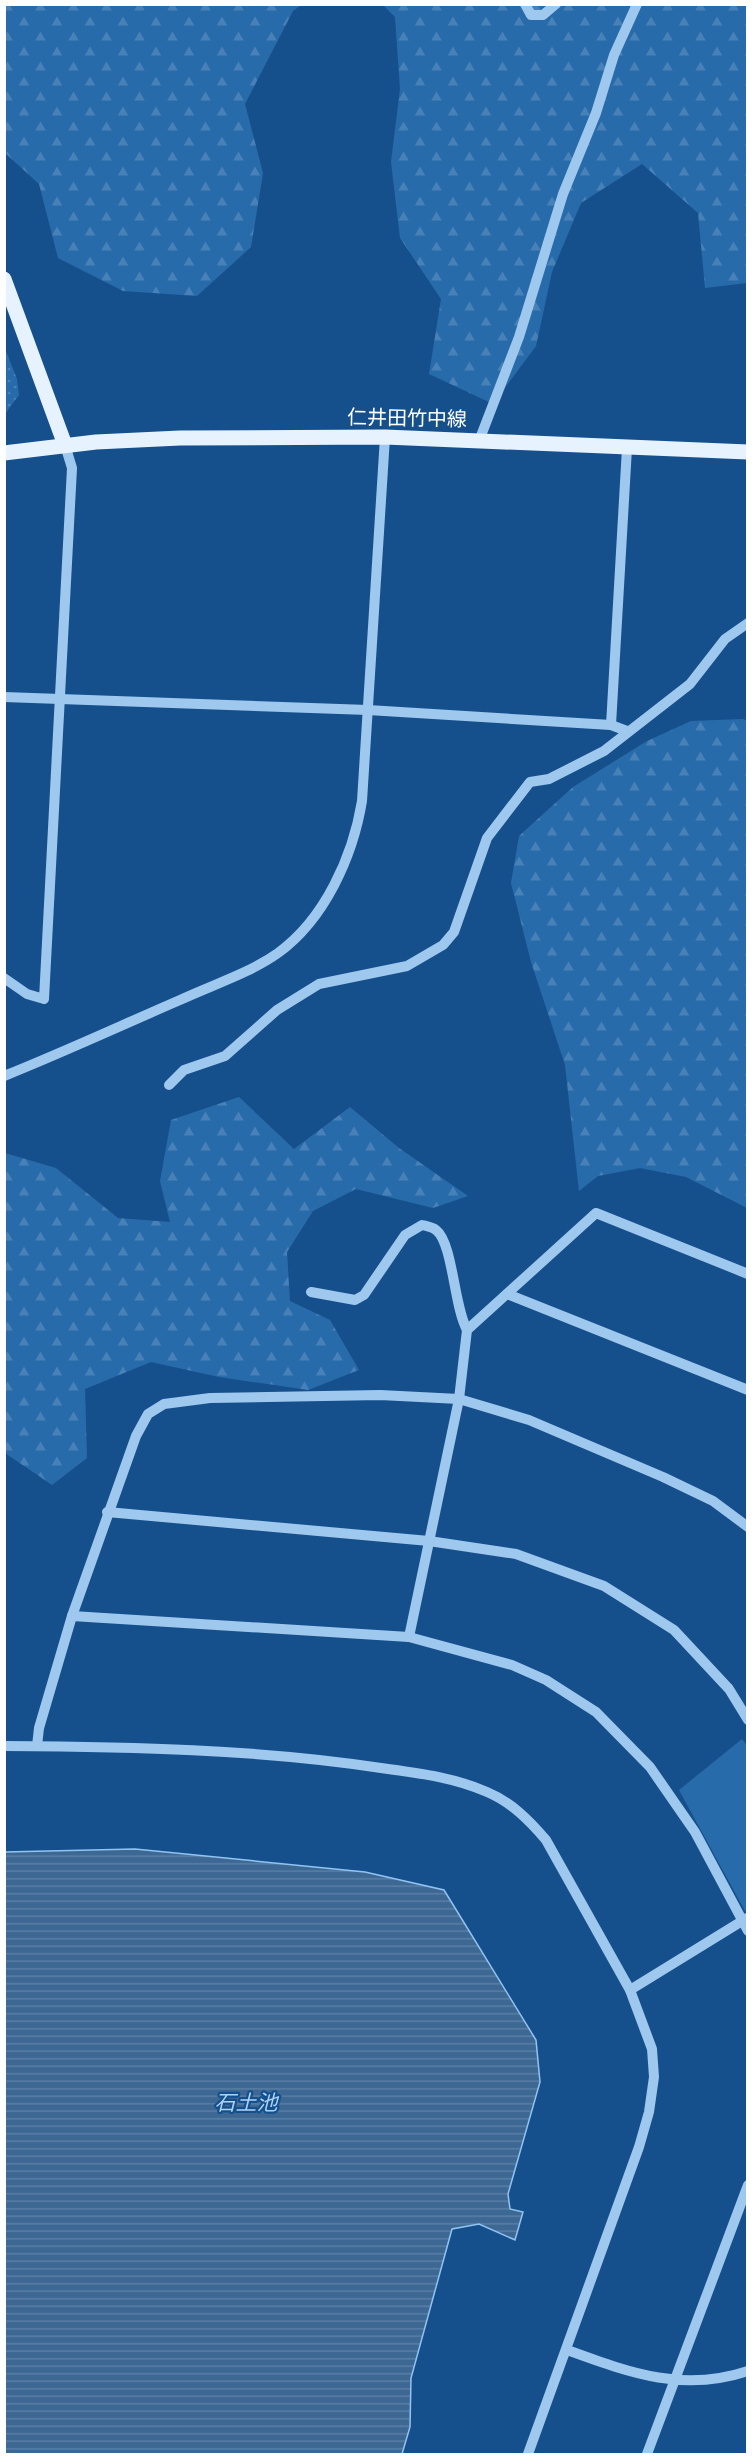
<svg xmlns="http://www.w3.org/2000/svg" width="752" height="2459" font-family="Inter,'Noto Sans JP',sans-serif">
	<style>
		.grass { fill: url(#grass-dots) }
		.forest { fill: url(#forest-firs) }
		.park { fill: #286baa }
		.water { fill: url(#water-rules); stroke: #91c4f2; stroke-width: 1.5 }
		.lines { fill: none; stroke-linecap: round; stroke-linejoin: round }
		.minor { stroke: #9fc8ef; stroke-width: 10 }
		.major { stroke: #e7f2ff; stroke-width: 15 }
		.labels { text-anchor: middle; dominant-baseline: central; stroke-width: 4.5; stroke-linejoin: round; paint-order: stroke }
		.street-label { font-size: 20px; fill: #fff; stroke: #16508c }
		.water-label { font-size: 21px; font-style: italic; fill: #abd2f7; stroke: #16508c }
	</style>
	<defs>
		<pattern id="grass-dots" width="8" height="8" patternUnits="userSpaceOnUse" patternTransform="scale(1.5)"><rect width="8" height="8" fill="#286baa"/><path d="M2 2h.1M6 6h.1" fill="none" stroke="#4881b7" stroke-width="1.8" stroke-linecap="round"/></pattern>
		<pattern id="forest-firs" width="22" height="20" patternUnits="userSpaceOnUse" patternTransform="scale(1.5)"><rect width="22" height="20" fill="#286baa"/><path d="M5 1l3.5 6h-7zM16 11l3.5 6h-7z" fill="#4881b7"/></pattern>
		<pattern id="water-rules" width="6" height="5" patternUnits="userSpaceOnUse" patternTransform="scale(1.5)"><rect width="6" height="5" fill="#3d6894"/><path d="M0 2.5h6" fill="none" stroke="#5a7fa4"/></pattern>
	</defs>
	<rect width="100%" height="100%" fill="#16508c"/>
	<path class="grass" d="M4,346L17,379L19,395L5,414Z"/>
	<g class="forest">
		<path d="M4,5H301L293,11L245,104L263,173L251,247L197,296L123,291L58,258L39,184L5,153Z"/>
		<path d="M383,5H747V283L705,288L698,213L642,164L581,203L552,272L536,346L493,404L429,374L441,299L400,238L391,162L400,89L395,17Z"/>
		<path d="M743,719L748,721L747,1208L686,1177L640,1168L598,1176L579,1191L565,1065L531,962L511,883L519,836L573,787L647,741L691,721Z"/>
		<path d="M239,1097L294,1149L350,1107L399,1148L468,1196L433,1208L356,1189L313,1211L287,1252L290,1301L330,1320L359,1370L308,1390L219,1377L151,1362L85,1389L87,1458L52,1485L5,1453V1153L56,1168L118,1218L170,1222L160,1181L171,1120Z"/>
	</g>
	<path class="park" d="M742,1739L748,1747V1910L745,1911L679,1790Z"/>
	<path class="water" d="M135,1849L365,1872L444,1890L536,2040L540,2082L508,2194L510,2209L523,2212L515,2240L479,2224L452,2229L411,2378L410,2427L402,2454H5V1852Z"/>
	<g class="lines">
		<g class="minor">
			<path d="M525,4L531,15H543L556,4"/>
			<path d="M479,441L519,337L563,194L596,113L614,55L637,4"/>
			<path d="M4,697L368,710L611,725L627,731"/>
			<path d="M611,725L627,448"/>
			<path d="M4,978L27,994L44,999L72,468L65,445"/>
			<path d="M4,1076C64,1052 122,1025 180,1000C212,985 250,973 278,953C325,919 353,856 362,801L385,437"/>
			<path d="M169,1085L184,1070L225,1056L277,1010L319,984L407,966L443,945L454,932L487,838L530,782L549,779L604,751L690,684L725,639L748,623"/>
			<path d="M311,1292L355,1300L364,1295L405,1235L422,1225C426,1226 432,1227 436,1230C453,1243 454,1307 467,1330"/>
			<path d="M507,1294L748,1390"/>
			<path d="M107,1512L429,1541L516,1554L604,1586L674,1630L729,1689L748,1720"/>
			<path d="M72,1616L409,1637L512,1665L546,1680L596,1712L650,1767L695,1832L748,1931"/>
			<path d="M409,1637L459,1399L467,1330L596,1213L748,1274"/>
			<path d="M4,1746C129,1747 257,1749 381,1768C417,1773 453,1777 487,1792C511,1802 529,1820 546,1840L630,1990L652,2049L654,2077L649,2112L639,2147L528,2454"/>
			<path d="M37,1746L39,1728L72,1616L136,1436L148,1414L164,1404L210,1398L380,1395L459,1399L529,1420L663,1477L713,1501L748,1527"/>
			<path d="M630,1990L747,1918"/>
			<path d="M567,2350C628,2372 682,2393 748,2371"/>
			<path d="M647,2454L748,2185"/>
		</g>
		<g class="major">
			<path d="M4,279L65,445"/>
			<path d="M4,453L96,442L180,438L385,437L748,452"/>
		</g>
	</g>
	<g class="labels">
		<g class="street-label">
			<text transform="translate(407 418) rotate(1)">仁井田竹中線</text>
		</g>
		<g class="water-label">
			<text x="246" y="2102">石土池</text>
		</g>
	</g>
	<rect width="752" height="2459" fill="none" stroke="#ffffff" stroke-width="12"/>
</svg>
